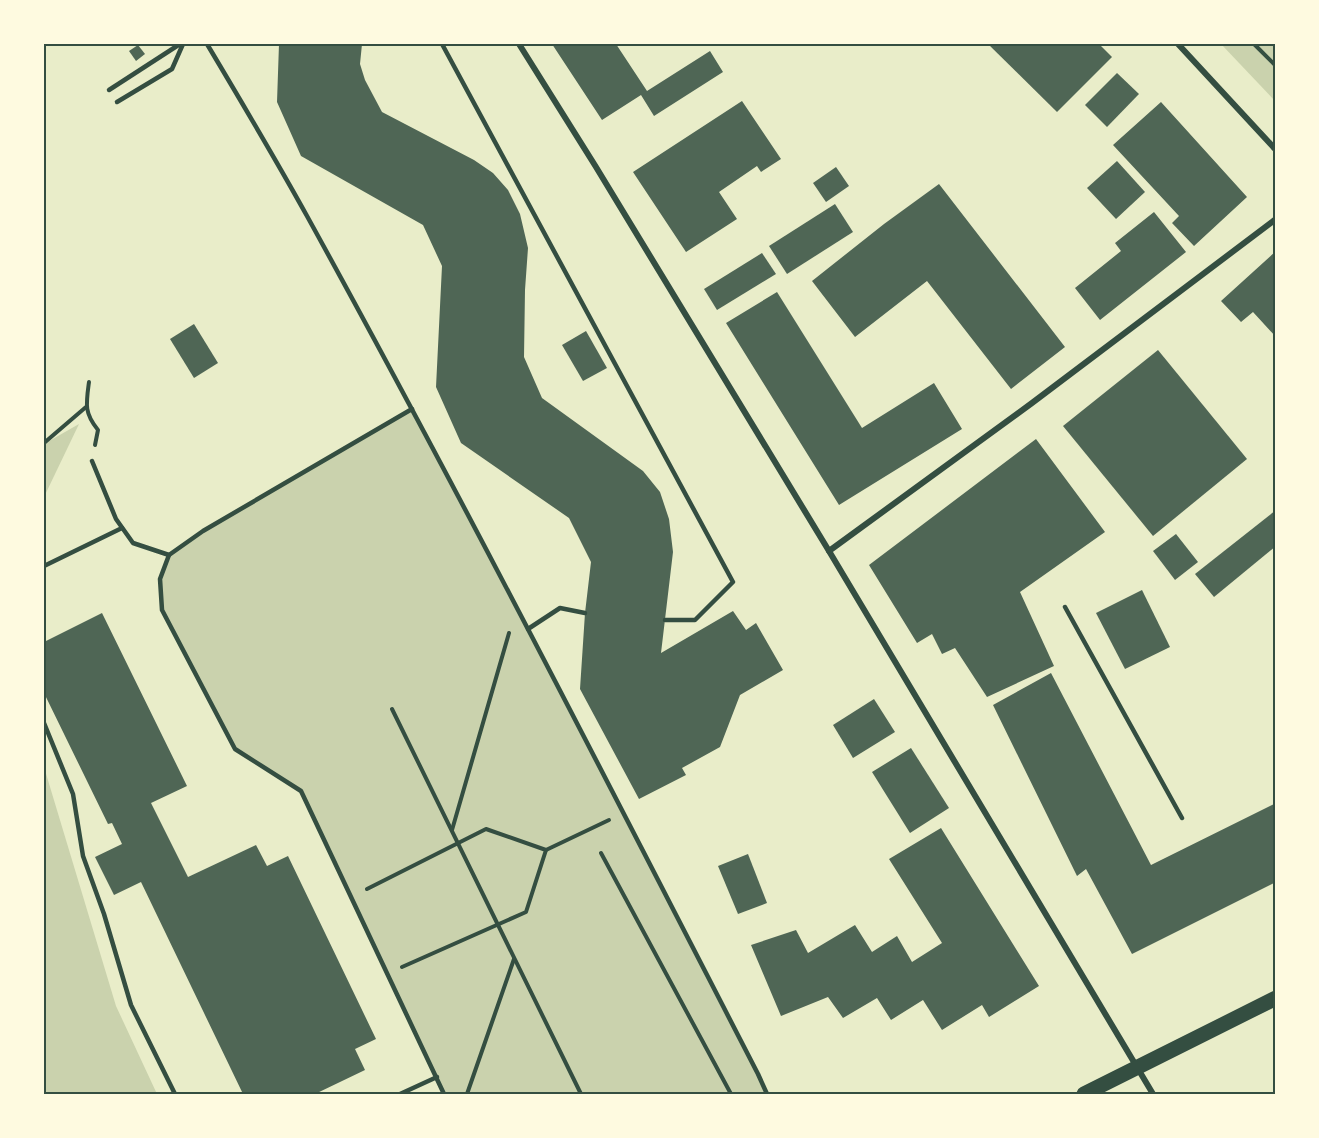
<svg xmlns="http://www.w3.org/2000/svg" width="1319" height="1138" font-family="'Sofia Sans Condensed',sans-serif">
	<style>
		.green { fill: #cad2ad }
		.building { fill: #4f6655 }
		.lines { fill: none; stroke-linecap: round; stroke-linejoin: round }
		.path { stroke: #344e41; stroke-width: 4 }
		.service { stroke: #344e41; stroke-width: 4.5 }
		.minor { stroke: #344e41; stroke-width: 6 }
		.primary { stroke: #344e41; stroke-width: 15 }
		.neatline { fill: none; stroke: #344e41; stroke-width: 2 }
	</style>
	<rect width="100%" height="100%" fill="#e9edc9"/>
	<g class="green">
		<path d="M1221,44H1275V101Z"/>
		<path d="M412,409L528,629L767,1094H444L301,791L235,749L162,610L160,579L169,555L203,531Z"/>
		<path d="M79,424L44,497V444Z"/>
		<path d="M44,767L116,1006L157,1094H44Z"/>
	</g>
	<g class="building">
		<path d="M279,44H362L360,64L365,80L382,112L474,160L493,173L508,190L520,214L528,248L525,290L524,357L542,398L643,471L660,492L669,519L673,552L661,653L733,611L746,630L756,623L783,670L740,695L720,747L682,768L686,775L639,799L580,689L585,613L591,562L569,518L461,443L436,387L442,266L423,225L301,156L277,102Z"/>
		<path d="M552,44H616L647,91L710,51L723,72L654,116L641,95L602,120Z"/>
		<path d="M988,44H1099L1112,57L1057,112Z"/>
		<path d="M138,45L145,54L136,61L129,51Z"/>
		<path d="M1117,73L1139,94L1107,127L1085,105Z"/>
		<path d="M742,101L781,159L761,172L757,166L719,192L737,219L686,252L633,172Z"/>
		<path d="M1161,102L1247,197L1194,246L1172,223L1179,216L1113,145Z"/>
		<path d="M1117,161L1145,192L1116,219L1087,188Z"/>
		<path d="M836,167L849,186L826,202L813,183Z"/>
		<path d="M939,184L1065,347L1011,389L927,281L855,337L812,281L884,224Z"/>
		<path d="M835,204L853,232L787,274L769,246Z"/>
		<path d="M1154,212L1186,252L1100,320L1075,288L1121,251L1115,243Z"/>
		<path d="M1276,251V337L1253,312L1241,322L1221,301Z"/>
		<path d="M762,253L776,274L717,310L704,289Z"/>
		<path d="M777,292L862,428L934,383L962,429L839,505L726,323Z"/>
		<path d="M194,324L218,363L194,378L170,339Z"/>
		<path d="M586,331L607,368L583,381L562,345Z"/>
		<path d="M1158,350L1247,459L1153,536L1063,426Z"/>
		<path d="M1036,439L1105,532L1020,592L1054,666L987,697L955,648L942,654L932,634L917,643L869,565Z"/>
		<path d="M1276,510V546L1214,597L1195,574Z"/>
		<path d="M1176,534L1198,562L1175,580L1153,551Z"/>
		<path d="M1142,590L1170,647L1125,669L1096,613Z"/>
		<path d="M102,613L187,786L151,803L188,877L256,845L267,866L288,856L376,1039L355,1049L365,1070L315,1094H243L141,882L114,895L95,857L122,844L112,823L108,824L44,693V642Z"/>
		<path d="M1051,673L1151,865L1276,803V882L1132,954L1086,869L1077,876L993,705Z"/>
		<path d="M874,699L895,732L853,758L833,725Z"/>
		<path d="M911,748L949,808L910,833L872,772Z"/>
		<path d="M941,828L1039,986L989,1017L982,1005L942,1030L923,1000L891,1020L877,998L843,1018L828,997L781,1016L751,945L796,930L808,953L855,925L872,952L897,936L912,962L942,943L889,859Z"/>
		<path d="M748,854L767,903L738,914L718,866Z"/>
	</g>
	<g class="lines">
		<g class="path">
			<path d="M1254,44L1276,66"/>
			<path d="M89,382C86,404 84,413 98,430L95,445"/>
			<path d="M44,443L86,407"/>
			<path d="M392,709L581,1094"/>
			<path d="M452,830L509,633"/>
			<path d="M546,850L609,820"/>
			<path d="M601,853L731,1094"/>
			<path d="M367,889L486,829L546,850L526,912L402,967"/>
			<path d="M467,1094L514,959"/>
		</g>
		<g class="service">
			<path d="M207,44C241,101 275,158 307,216C463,499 610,787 758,1074L767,1094"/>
			<path d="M442,44L733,582L695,620H665"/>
			<path d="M109,90L180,44"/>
			<path d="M117,102L172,69L183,44"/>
			<path d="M412,409L203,531L169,555L160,579L162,610L235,749L301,791L444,1094"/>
			<path d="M92,461L116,519L133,543L169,555"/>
			<path d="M44,566L122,528"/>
			<path d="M1065,607L1182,818"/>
			<path d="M528,629L560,608L585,613"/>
			<path d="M44,723L73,794L83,856L104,914L131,1005L175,1094"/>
			<path d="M400,1094L437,1077"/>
		</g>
		<g class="minor">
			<path d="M519,44L596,167L829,551L1153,1094"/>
			<path d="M1178,44L1276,150"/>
			<path d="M829,551L1032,403L1276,219"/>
		</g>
		<path class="primary" d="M1084,1094L1276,998"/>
	</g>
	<rect width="1319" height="1138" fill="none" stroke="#fefae0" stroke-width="90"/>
	<rect x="45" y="45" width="1229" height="1048" class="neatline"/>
</svg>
